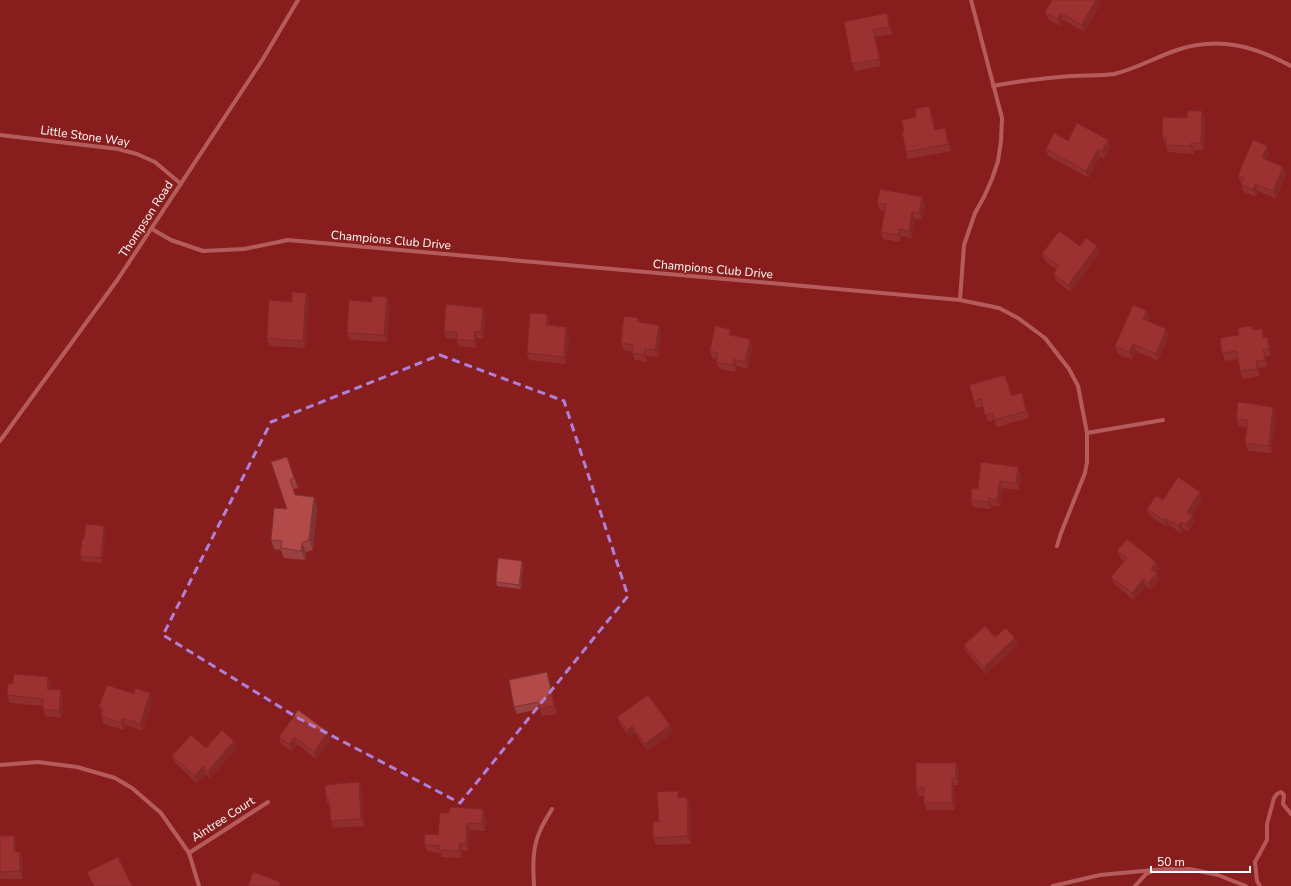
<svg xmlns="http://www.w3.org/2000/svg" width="1291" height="886" font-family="'Nunito Sans',sans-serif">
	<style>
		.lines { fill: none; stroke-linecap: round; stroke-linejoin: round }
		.stream { stroke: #ed9b9c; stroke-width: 4 }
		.minor { stroke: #eba7a8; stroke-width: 4 }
		.wall { fill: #994040 }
		.shaded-wall { fill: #7d3434 }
		.building { fill: #b24a4a; stroke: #7d3434 }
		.marked { fill: none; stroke: #b080d9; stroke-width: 3; stroke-dasharray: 8 5; stroke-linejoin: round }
		.labels { text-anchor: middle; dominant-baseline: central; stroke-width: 3.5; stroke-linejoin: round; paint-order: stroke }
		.street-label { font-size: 12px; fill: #fff; stroke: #881e1e }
	</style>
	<rect width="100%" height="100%" fill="#881e1e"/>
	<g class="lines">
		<path class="stream" d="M1260,886L1257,881L1255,862L1267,840V824L1274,798L1277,794L1281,792L1284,795L1283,804L1291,814"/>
		<g class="minor">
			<path d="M993,86C1019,81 1045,78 1071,76C1085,75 1101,76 1114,74C1136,69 1156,57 1177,50C1218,36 1254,46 1291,66"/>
			<path d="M0,135L118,149L137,154L155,162L181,184"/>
			<path d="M152,229L171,240L203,251L244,249L288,240L960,300L999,308L1018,318L1045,338L1069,369L1078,386L1087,433V462L1085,473L1061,533L1057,546"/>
			<path d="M960,300L964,245L975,213L984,197L992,179L998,161L1001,141L1002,118L971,0"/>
			<path d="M1087,433L1163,420"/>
			<path d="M0,441L118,279L263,59L298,0"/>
			<path d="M0,765L38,762L77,767L115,778L132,788L161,813L189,853L199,886"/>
			<path d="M189,853L268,802"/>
			<path d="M534,886C533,868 532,848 540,831C543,823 548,816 552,809"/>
			<path d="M1053,886L1100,875L1165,869H1190L1218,875L1246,886"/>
			<path d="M1135,886L1146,874L1153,871"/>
		</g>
	</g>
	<g class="wall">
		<path d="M1101,3L1084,32L1063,20L1060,26L1048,19L1045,12Z"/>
		<path d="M889,21L892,34L876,37L881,66L855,71L852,64L844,22Z"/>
		<path d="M1202,111L1205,118L1204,150H1194V154L1168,152L1166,145V144H1165L1162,136L1187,118Z"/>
		<path d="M932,114L935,129L947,135L951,151L908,159L906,152L916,117Z"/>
		<path d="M1068,141L1111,147L1104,159L1100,156L1089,178L1048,156L1046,149Z"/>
		<path d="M1269,153L1266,160L1283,167L1286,174L1276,199L1258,191L1256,197L1244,192L1241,184L1242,183L1240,182L1238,175Z"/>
		<path d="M877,203L925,204L922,220L915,219L912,238L901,236L900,242L883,239L881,232L885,211L880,210Z"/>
		<path d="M1080,246H1097L1099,253L1071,292L1056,281L1054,274L1057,270L1045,261L1042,254Z"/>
		<path d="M387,297L390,304L387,342L349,340L347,333L372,302Z"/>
		<path d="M309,300L305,348L269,346L267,338L292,302Z"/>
		<path d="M547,314L549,321V325L569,334L566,364L529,360L527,353Z"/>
		<path d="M486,315L483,339L477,338L476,348L459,346L456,339L446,338L444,331Z"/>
		<path d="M638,318L640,322L659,325L661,332L658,357L647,356V362L635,360L632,353V352L624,350L621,343Z"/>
		<path d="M1150,318L1148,321L1169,336L1158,361L1136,351L1132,360L1118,354L1115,346Z"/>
		<path d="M1253,330L1264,336L1265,338L1270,344L1271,356H1266L1267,367L1258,368L1260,376L1243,379L1240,371L1238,359L1225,361L1222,353L1239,335Z"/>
		<path d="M732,335L750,339L752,346L748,369L737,366L736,372L719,369L716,362L717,359L712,358L710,351Z"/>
		<path d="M1008,382L1012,396L1024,400L1029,418L997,427L994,420L988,422L983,406L976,408L974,401Z"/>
		<path d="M1273,407L1276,414L1271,453L1248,451L1245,443L1247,427L1239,426L1236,419Z"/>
		<path d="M287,457L298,488L293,489L295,495L314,497L317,507L313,550L306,552L305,560L284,558L281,550L274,549L271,540L287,509Z"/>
		<path d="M981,462L1021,474L1019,490L1002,488L1000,507L991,505V509L973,507L971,500L978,489Z"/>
		<path d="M1203,499L1192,515L1195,522L1189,532L1184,529L1181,533L1169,525L1167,527L1150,516L1147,509L1163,500Z"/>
		<path d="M106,531L102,563L82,561L80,556L84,539Z"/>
		<path d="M1117,551L1156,562L1159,569L1156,573L1159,580L1151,590L1146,586L1134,600L1114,584L1111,577L1124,561L1120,558Z"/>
		<path d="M522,561L523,566L521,589L497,586L496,582Z"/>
		<path d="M995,637L1018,645L986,674L966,652L964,645Z"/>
		<path d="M48,677L51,684L50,689L63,697L62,718L45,716L43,709V706L10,703L7,695L13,684Z"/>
		<path d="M549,679L557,714L542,716L540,709L517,714L514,707Z"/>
		<path d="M134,694L153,700L143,731L126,725L124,730L103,724L101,716L102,713L99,707Z"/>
		<path d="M617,717L670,725L673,732L648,751L635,733L629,737L620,724Z"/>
		<path d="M279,737L331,740L316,759L297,744L292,751L281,744Z"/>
		<path d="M234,741L237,748L210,778L205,774L197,783L175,763L172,756L206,748Z"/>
		<path d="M956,763L959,770V785H954L955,810H927L924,803V796H919L916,788Z"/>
		<path d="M362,789L364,826L333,828L331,821L330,806L329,807L326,799Z"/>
		<path d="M687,797L690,804L691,844L656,845L653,838L659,822L680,798Z"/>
		<path d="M483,809L486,816L485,831L470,830L468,851L462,850L461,858L442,857L440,853L427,851L424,844L438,835L449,813Z"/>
		<path d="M0,836L16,843V852L23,859V879H0Z"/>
	</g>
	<g class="shaded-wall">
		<path d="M1096,0H1100L1101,3L1084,32L1081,25Z"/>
		<path d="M887,13L889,21L892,34L889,27Z"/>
		<path d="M1061,13L1063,20L1060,26L1057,19Z"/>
		<path d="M873,30L876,37L881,66L879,59Z"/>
		<path d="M929,106L932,114L936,137L934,130Z"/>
		<path d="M1202,111L1205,118L1204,150L1201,143Z"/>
		<path d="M945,128L947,135L951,151L948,144Z"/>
		<path d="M1108,140L1111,147L1104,159L1102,151Z"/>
		<path d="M1191,143L1194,150V154L1191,146Z"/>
		<path d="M1267,146L1269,153L1264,165L1262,158Z"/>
		<path d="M1098,149L1100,156L1089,178L1086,171Z"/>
		<path d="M1283,167L1286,174L1276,199L1273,191Z"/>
		<path d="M1255,184L1258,191L1256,197L1253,190Z"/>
		<path d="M922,197L925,204L922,220L919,213Z"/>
		<path d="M912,212L915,219L912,238L909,231Z"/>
		<path d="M899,229L901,236L900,242L898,235Z"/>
		<path d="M1097,246L1099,253L1071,292L1068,285Z"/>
		<path d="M306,293L309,300L305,348L303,341Z"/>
		<path d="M387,297L390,304L387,342L384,335Z"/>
		<path d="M483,308L486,315L483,339L481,332Z"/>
		<path d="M1147,311L1150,318L1146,326L1143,319Z"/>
		<path d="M547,314L549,321L548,332L546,325Z"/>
		<path d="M659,325L661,332L658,357L655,350Z"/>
		<path d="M566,327L569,334L566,364L564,357Z"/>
		<path d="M730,329L733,336L729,335Z"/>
		<path d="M1166,329L1169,336L1158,361L1156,354Z"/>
		<path d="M1262,329L1264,336L1266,345L1263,338Z"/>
		<path d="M475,331L477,338L476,348L474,341Z"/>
		<path d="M1267,337L1270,344L1271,356L1269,349Z"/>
		<path d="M750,339L752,346L748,369L745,362Z"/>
		<path d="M1133,344L1136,351L1132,360L1129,352Z"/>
		<path d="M645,349L647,356V362L644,355Z"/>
		<path d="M1263,349L1266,356L1267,367L1265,360Z"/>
		<path d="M734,359L737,366L736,372L733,365Z"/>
		<path d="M1256,361L1258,368L1260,376L1257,369Z"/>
		<path d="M1022,393L1024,400L1029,418L1026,411Z"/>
		<path d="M1273,407L1276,414L1271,453L1269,446Z"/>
		<path d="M1018,467L1021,474L1019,490L1016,483Z"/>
		<path d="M1000,481L1002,488L1000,507L997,500Z"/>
		<path d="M1200,492L1203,499L1190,519L1187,512Z"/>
		<path d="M314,497L317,507L313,550L309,540Z"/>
		<path d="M989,498L991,505V509L988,502Z"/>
		<path d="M1193,515L1195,522L1189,532L1186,525Z"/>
		<path d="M1166,518L1169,525L1167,527L1164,520Z"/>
		<path d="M1181,522L1184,529L1181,533L1178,526Z"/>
		<path d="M104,526L106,531L102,563L101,558Z"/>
		<path d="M302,543L306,552L305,560L301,551Z"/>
		<path d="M522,561L523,566L521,589L519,585Z"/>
		<path d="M1156,562L1159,569L1154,576L1151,569Z"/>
		<path d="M1157,573L1159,580L1151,590L1148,583Z"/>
		<path d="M1143,579L1146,586L1134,600L1132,593Z"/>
		<path d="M1015,638L1018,645L986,674L984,667Z"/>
		<path d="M547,672L549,679L557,714L554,706Z"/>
		<path d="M48,677L51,684L49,696L47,689Z"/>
		<path d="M61,690L63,697L62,718L59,711Z"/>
		<path d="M150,693L153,700L143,731L140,724Z"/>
		<path d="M123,718L126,725L124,730L121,723Z"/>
		<path d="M670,725L673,732L648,751L645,744Z"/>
		<path d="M632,726L635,733L629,737L627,730Z"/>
		<path d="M328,732L331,740L316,759L314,752Z"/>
		<path d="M294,737L297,744L292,751L289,744Z"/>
		<path d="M234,741L237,748L210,778L208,771Z"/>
		<path d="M956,763L959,770V785L956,778Z"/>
		<path d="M203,766L205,774L197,783L195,776Z"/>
		<path d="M952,778L954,785L955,810L952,803Z"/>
		<path d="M359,782L362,789L364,826L361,819Z"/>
		<path d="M687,797L690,804L691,844L688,836Z"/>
		<path d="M483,809L486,816L485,831L482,824Z"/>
		<path d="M467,823L470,830L468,851L466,844Z"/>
		<path d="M14,836L16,843L17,859L14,852Z"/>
		<path d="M460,843L462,850L461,858L459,851Z"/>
		<path d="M20,852L23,859V879L20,871Z"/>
	</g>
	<g class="building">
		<path d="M1052,0H1096L1081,25L1061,13L1057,19L1045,12Z"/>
		<path d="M887,13L889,27L873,30L879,59L852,64L844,22Z"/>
		<path d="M929,106L934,130L945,128L948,144L906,152L902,132H904L902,120L916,117L915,109Z"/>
		<path d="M1188,111H1202L1201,143H1191V146L1166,145V137L1162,136L1163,117L1187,118Z"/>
		<path d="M1077,123L1108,140L1102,151L1098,149L1086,171L1046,149L1054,133L1068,141Z"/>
		<path d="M1253,140L1267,146L1262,158L1283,167L1273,191L1255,184L1253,190L1241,184L1244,178L1238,175Z"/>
		<path d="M880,189L922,197L919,213L912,212L909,231L899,229L898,235L881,232L886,204L877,203Z"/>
		<path d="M1059,231L1080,246L1086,238L1097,246L1068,285L1054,274L1059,266L1042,254Z"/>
		<path d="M292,292L306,293L303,341L267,338L269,300L292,302Z"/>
		<path d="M372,296L387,297L384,335L347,333L349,300L372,302Z"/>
		<path d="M446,304L483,308L481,332L475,331L474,341L456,339L457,332L444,331Z"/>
		<path d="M1133,305L1147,311L1143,319L1166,329L1156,354L1133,344L1129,352L1115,346Z"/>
		<path d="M530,313L547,314L546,325L566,327L564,357L527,353Z"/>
		<path d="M624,316L638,318L637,322L659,325L655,350L645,349L644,355L632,353L633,345L621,343Z"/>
		<path d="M715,326L730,329L729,335L750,339L745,362L734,359L733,365L716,362L718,353L710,351Z"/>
		<path d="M1252,326V330L1262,329L1263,338L1267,337L1269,349H1263L1265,360L1256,361L1257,369L1240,371L1237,351L1222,353L1220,338L1239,335L1238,328Z"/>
		<path d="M1005,375L1011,396L1022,393L1026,411L994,420L992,413L985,415L981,399L974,401L969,385Z"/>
		<path d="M1238,402L1273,407L1269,446L1245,443L1248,420L1236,419Z"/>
		<path d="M287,457L294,478L290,480L295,495L314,497L309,540L302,543L301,551L281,548L282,541L271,540L274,508L287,509L271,462Z"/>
		<path d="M981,462L1018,467L1016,483L1000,481L997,500L989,498L988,502L971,500L972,488L978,489Z"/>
		<path d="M1178,477L1200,492L1187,512L1193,515L1186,525L1181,522L1178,526L1166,518L1164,520L1147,509L1156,496L1163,500Z"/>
		<path d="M86,524L104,526L101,558L80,556L82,539H84Z"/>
		<path d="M1127,539L1156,562L1151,569L1157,573L1148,583L1143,579L1132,593L1111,577L1127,558L1117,551Z"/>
		<path d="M498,558L522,561L519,585L496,582Z"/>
		<path d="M985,626L995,637L1006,628L1015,638L984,667L964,645Z"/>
		<path d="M547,672L554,706L540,709L538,702L514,707L509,680Z"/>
		<path d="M14,674L48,677L47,689L61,690L59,711L43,709V699L7,695L8,684H13Z"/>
		<path d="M107,685L134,694L135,688L150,693L140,724L123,718L121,723L101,716L103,708L99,707Z"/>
		<path d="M648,695L670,725L645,744L632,726L627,730L617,717Z"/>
		<path d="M298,710L328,732L314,752L294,737L289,744L279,737Z"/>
		<path d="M222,730L234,741L208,771L203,766L195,776L172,756L191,735L206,748Z"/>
		<path d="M916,763H956V778H952V803H924V788H916Z"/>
		<path d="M359,782L361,819L331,821L329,799H326L325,785Z"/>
		<path d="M678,791V798L687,797L688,836L653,838V822H659L657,792Z"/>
		<path d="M450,807L483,809L482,824L467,823L466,844L460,843L459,851L439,850L440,846L424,844L425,834L438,835L440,813H449Z"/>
		<path d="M0,836H14V852H20V871L0,872Z"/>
		<path d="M118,857L132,886H94L87,872Z"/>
		<path d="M253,872L280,882L279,886H248Z"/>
	</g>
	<path d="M0 0H1291V886H0ZM440,355L564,401L628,596L460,803L298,718L163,635L271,422Z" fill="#881e1e" fill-opacity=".55" fill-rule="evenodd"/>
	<path class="marked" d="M440,355L564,401L628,596L460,803L298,718L163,635L271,422Z"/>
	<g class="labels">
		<g class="street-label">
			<text transform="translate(85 136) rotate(8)">Little Stone Way</text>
			<text transform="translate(146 219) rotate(-57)">Thompson Road</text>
			<text transform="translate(391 240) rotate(5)">Champions Club Drive</text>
			<text transform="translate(713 269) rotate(5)">Champions Club Drive</text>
			<text transform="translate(223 819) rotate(-33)">Aintree Court</text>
		</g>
	</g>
	<path d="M1151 866v6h99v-6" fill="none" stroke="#ffffff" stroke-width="2"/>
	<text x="1157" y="866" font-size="12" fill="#ffffff" stroke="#881e1e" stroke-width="3" paint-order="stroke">50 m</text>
</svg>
